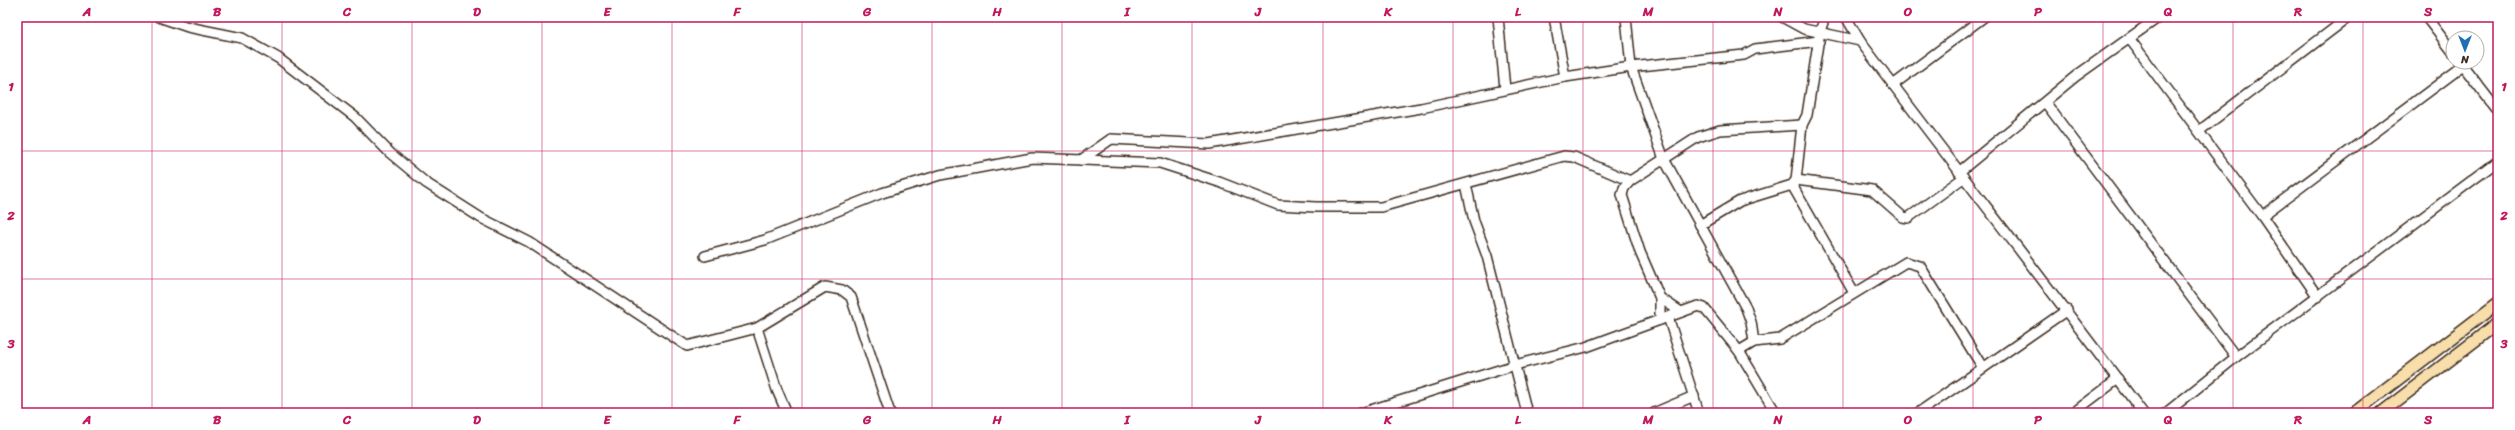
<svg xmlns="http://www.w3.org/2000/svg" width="2515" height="430" font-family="Sriracha,sans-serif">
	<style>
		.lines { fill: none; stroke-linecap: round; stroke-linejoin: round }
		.minor-casing { stroke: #3b2a1e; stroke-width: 12 }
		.major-casing { stroke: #3b2a1e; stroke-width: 14 }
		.minor { stroke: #fff; stroke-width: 9 }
		.major { stroke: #f8deab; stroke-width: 11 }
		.grid { fill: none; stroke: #c2185b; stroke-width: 1; stroke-opacity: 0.55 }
		.neatline { fill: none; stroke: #c2185b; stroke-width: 1.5 }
		.grid-label { font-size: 13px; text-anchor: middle; font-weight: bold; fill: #c2185b }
	</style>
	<rect width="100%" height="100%" fill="#fff"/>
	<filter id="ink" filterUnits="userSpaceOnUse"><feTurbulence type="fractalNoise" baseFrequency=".025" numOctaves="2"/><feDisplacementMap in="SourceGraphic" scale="8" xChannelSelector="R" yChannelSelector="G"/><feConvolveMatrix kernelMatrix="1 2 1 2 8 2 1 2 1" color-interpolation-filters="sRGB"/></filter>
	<g filter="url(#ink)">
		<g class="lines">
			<g class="minor-casing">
				<g id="minor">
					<path d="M159,17L188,27L242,38L278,58L355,117L390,153L426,183L481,218L529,242L687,346L757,328L825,287L842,290L851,297L890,413"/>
					<path d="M1498,17L1505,89"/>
					<path d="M1554,17L1565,77"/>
					<path d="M1626,17L1631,67L1664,159L1746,308L1751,322L1754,342"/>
					<path d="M1782,17L1804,29L1860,41C1954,166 2050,288 2143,413"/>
					<path d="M1846,17L1860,41"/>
					<path d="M2426,17L2453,52"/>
					<path d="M2129,38L2262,216L2318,297"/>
					<path d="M2460,62L2498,111"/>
					<path d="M1893,85L1984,17"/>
					<path d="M2045,102L2236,357"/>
					<path d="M2199,131L2349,17"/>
					<path d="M1081,160L1111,139L1209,144L1421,108L1565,77L1631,67L1744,55L1755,49L1819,41"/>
					<path d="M1959,172L2076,76L2159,17"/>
					<path d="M1796,180L1872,190L1903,217L1908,218L1963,178"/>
					<path d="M1466,184L1474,221L1487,256L1527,413"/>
					<path d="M1792,185L1854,293"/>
					<path d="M2262,216L2463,66"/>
					<path d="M1700,225L1740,201L1792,185L1796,180L1802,125L1807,115L1820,31L1825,17"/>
					<path d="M705,256L765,240L882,193L940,175L1032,158L1160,163L1219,182L1278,205L1316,207H1381L1564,156L1574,157L1630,181"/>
					<path d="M1660,298L1681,312"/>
					<path d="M1668,317L1699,413"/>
					<path d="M1660,320V298L1640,252L1622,195L1624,188L1630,181L1698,137L1720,130L1802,125"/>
					<path d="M757,328L777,390L787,413"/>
					<path d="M1739,351L1754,342L1780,339L1906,262L1920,266L1983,368"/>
					<path d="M1361,413L1515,365L1586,347L1698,306L1704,308L1739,351L1776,413"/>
					<path d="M1654,413L1694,396"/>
					<path d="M1918,413L2067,310"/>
					<path d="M2073,413L2118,379"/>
					<path d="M2166,413L2236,357L2498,161"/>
				</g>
			</g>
			<g class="major-casing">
				<g id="major">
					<path d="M2354,413L2498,303"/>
					<path d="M2381,413L2498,323"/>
				</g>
			</g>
			<use href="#minor" class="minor"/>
			<use href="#major" class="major"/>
		</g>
	</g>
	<path class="grid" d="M152,17V413M282,17V413M412,17V413M542,17V413M672,17V413M802,17V413M932,17V413M1062,17V413M1192,17V413M1323,17V413M1453,17V413M1583,17V413M1713,17V413M1843,17V413M1973,17V413M2103,17V413M2233,17V413M2363,17V413M17,151H2498M17,279H2498"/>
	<rect width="2515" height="430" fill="none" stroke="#fff" stroke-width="44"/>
	<g transform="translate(2465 50) rotate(180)"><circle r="19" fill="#ffffff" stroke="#b1aaa5"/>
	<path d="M0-3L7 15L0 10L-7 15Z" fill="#1f6fb2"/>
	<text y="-6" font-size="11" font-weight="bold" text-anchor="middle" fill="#3b2a1e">N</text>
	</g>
	<rect x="22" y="22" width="2471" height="386" class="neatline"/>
	<g class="grid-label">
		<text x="87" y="16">A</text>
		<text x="217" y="16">B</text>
		<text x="347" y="16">C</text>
		<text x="477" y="16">D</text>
		<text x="607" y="16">E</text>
		<text x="737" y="16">F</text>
		<text x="867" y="16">G</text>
		<text x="997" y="16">H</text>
		<text x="1127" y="16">I</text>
		<text x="1258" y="16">J</text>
		<text x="1388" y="16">K</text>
		<text x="1518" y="16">L</text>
		<text x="1648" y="16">M</text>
		<text x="1778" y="16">N</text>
		<text x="1908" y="16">O</text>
		<text x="2038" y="16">P</text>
		<text x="2168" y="16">Q</text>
		<text x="2298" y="16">R</text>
		<text x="2428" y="16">S</text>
		<text x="11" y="91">1</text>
		<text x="2504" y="91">1</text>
		<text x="11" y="220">2</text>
		<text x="2504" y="220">2</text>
		<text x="11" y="348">3</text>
		<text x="2504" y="348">3</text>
		<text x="87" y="424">A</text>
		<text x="217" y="424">B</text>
		<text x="347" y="424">C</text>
		<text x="477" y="424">D</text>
		<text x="607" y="424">E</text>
		<text x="737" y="424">F</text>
		<text x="867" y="424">G</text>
		<text x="997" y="424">H</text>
		<text x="1127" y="424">I</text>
		<text x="1258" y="424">J</text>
		<text x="1388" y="424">K</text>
		<text x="1518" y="424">L</text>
		<text x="1648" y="424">M</text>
		<text x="1778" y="424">N</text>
		<text x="1908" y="424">O</text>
		<text x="2038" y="424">P</text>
		<text x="2168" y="424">Q</text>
		<text x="2298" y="424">R</text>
		<text x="2428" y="424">S</text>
	</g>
</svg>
